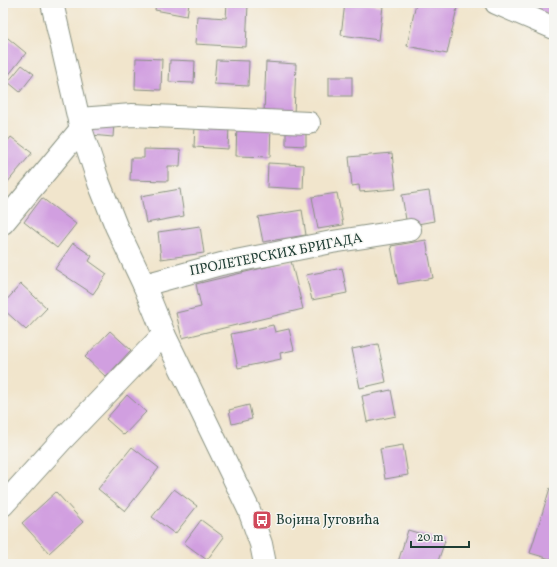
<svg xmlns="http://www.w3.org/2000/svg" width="557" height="567" font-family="Vollkorn,serif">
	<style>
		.building { fill: #d19fe0 }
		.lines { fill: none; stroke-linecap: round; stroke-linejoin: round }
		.minor-casing { stroke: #889180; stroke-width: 24 }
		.minor { stroke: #fff; stroke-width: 22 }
		.labels { text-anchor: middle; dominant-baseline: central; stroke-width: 3; stroke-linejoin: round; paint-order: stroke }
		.street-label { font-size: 14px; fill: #1f3d34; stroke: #f6f6f2 }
		.poi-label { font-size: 14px; fill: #1f3d34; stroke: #f6f6f2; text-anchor: start }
	</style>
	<rect width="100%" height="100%" fill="#f6f6f2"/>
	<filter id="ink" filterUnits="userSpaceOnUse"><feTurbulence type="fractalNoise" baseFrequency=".025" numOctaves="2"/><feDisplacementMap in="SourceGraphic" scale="8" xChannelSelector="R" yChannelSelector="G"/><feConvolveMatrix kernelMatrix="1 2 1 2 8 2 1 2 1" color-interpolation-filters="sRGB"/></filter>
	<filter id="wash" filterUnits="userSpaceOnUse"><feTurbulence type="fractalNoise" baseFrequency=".012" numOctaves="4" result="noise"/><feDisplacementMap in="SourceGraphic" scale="16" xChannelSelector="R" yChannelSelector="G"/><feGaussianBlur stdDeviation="0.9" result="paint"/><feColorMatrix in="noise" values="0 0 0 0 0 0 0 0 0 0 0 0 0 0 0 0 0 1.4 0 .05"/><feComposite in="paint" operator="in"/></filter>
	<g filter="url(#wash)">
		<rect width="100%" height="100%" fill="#f1e5cc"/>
		<g id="blocks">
			<g class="building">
				<path d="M156,3H189L187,16L155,10Z"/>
				<path d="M227,3L248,4L246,47L195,44L197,16L226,18Z"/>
				<path d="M345,3H360L383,6L379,40L341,35Z"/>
				<path d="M416,3H458L447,54L407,46Z"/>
				<path d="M512,3H554V16Z"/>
				<path d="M3,34L26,53L3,82Z"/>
				<path d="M136,58L162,59L161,90L135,89Z"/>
				<path d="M170,60L195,61L194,83L169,82Z"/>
				<path d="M216,60L249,61L248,86L214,84Z"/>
				<path d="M266,62L296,64L294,115L264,113Z"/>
				<path d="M22,65L34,74L20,92L8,82Z"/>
				<rect x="329" y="77" width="23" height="19"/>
				<path d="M92,122L114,123L113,137L91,135Z"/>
				<path d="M237,123L271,124L270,157L236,156Z"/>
				<path d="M195,125L229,126L228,149L194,147Z"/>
				<path d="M286,128H306V146L286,145Z"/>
				<path d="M11,137L32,153L7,183L3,180V147Z"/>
				<path d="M144,149L181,150L180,166H168V181L130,180L131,158H144Z"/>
				<path d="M392,153L396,189L360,192L359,185L352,186L349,157Z"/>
				<path d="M268,163L304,165L303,189L267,187Z"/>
				<path d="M180,189L184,216L146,223L141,196Z"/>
				<path d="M429,191L434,221L407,226L402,195Z"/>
				<path d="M337,193L343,225L318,229L312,197Z"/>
				<path d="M42,198L76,224L57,248L24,222Z"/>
				<path d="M302,210L306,235L263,242L258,217Z"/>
				<path d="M200,226L204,253L161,259L158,232Z"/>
				<path d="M426,240L433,278L398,284L391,246Z"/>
				<path d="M73,243L92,256L89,261L107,274L93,294L55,269Z"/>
				<path d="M291,261L303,309L182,338L176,313L201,307L196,284Z"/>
				<path d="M342,268L347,293L312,300L306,275Z"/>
				<path d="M21,284L47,308L26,330L3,309V304Z"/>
				<path d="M273,325L275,332L289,329L294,350L280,353L281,359L238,368L231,334Z"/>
				<path d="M110,331L131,350L106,377L85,357Z"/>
				<path d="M378,344L386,382L360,388L352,349Z"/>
				<path d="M391,390L396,416L367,422L362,396Z"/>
				<path d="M127,395L146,412L124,435L106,419Z"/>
				<path d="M249,405L252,419L232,424L229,410Z"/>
				<path d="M403,445L408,475L385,479L380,449Z"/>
				<path d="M132,447L159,468L125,511L98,489Z"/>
				<path d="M550,488L554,489V560L530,553Z"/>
				<path d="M174,489L197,506L175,534L152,517Z"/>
				<path d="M56,492L83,522L49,553L22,523Z"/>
				<path d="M201,520L224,537L207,560L184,543Z"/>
				<path d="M408,530L445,541L437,564H404L398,562Z"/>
			</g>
		</g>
	</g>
	<g filter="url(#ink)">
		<use href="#blocks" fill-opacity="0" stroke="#889180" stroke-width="1"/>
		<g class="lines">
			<g class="minor-casing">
				<g id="minor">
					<path d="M52,3L81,129L99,183L116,226L144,285L164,334L249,510L261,544L265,564"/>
					<path d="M496,3L554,28"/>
					<path d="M79,119L132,115L309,123"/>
					<path d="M3,223L81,129"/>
					<path d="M144,285L221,264L332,242L410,230"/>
					<path d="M3,505L61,441L164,334"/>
				</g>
			</g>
			<use href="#minor" class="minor"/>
		</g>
	</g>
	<defs>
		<g id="bus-square" transform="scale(1)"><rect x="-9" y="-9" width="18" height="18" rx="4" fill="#d1495b" stroke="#f6f6f2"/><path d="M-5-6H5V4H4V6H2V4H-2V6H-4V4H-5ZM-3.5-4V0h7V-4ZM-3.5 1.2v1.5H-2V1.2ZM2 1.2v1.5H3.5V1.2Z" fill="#fff"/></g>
	</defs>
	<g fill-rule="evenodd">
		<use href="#bus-square" x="262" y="520"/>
	</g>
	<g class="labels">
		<g class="street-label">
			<text transform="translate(276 255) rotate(-11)">ПРОЛЕТЕРСКИХ БРИГАДА</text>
		</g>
		<g class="poi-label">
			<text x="276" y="520">Војина Југовића</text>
		</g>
	</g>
	<rect width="557" height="567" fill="none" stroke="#f6f6f2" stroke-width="16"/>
	<path d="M411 541v6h58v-6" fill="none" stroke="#1f3d34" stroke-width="2"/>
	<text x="417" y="541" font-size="12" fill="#1f3d34" stroke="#f6f6f2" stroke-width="3" paint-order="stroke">20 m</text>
</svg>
